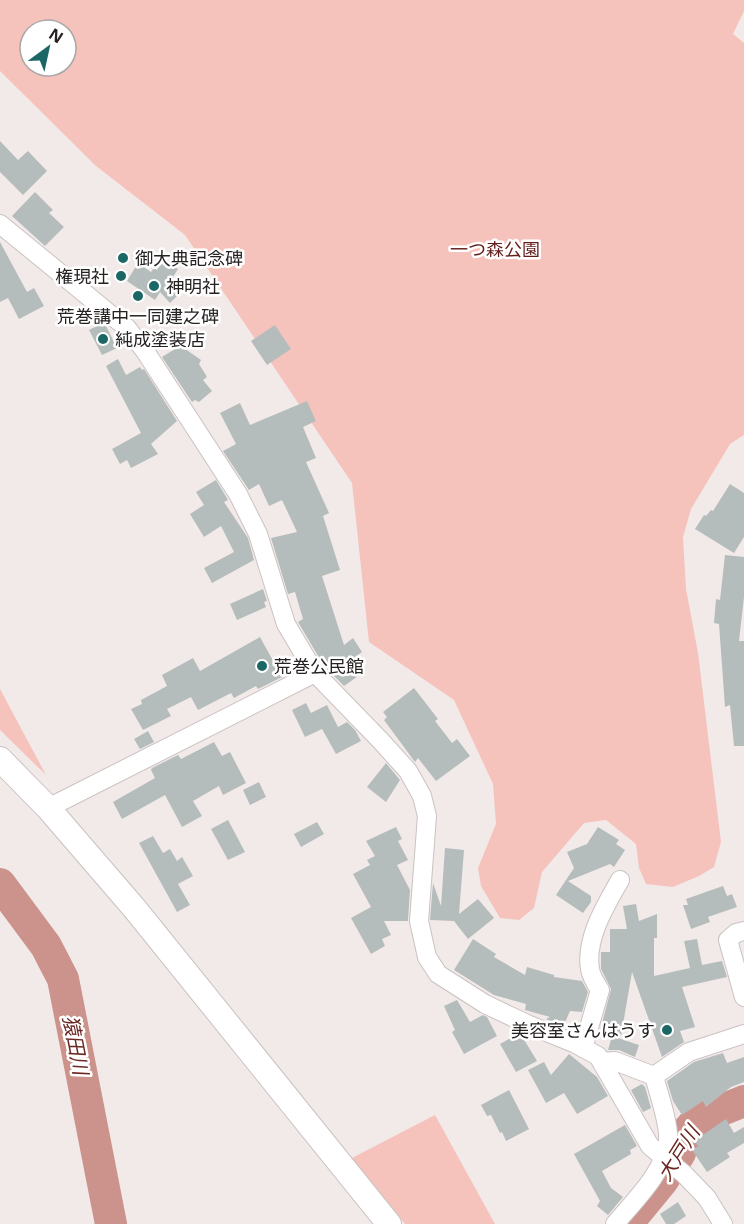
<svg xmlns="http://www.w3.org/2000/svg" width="744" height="1224" font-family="'Open Sans','Noto Sans JP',sans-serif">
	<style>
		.green { fill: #f5c3bc; fill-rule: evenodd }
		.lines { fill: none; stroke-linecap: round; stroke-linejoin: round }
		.river { stroke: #cc938c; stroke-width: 32 }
		.building { fill: #b5bdbc }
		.street-casing { stroke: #cac2c1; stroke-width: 20 }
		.secondary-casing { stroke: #cac2c1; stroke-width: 26 }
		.street { stroke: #fff; stroke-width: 18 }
		.secondary { stroke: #fff; stroke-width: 24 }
		.poi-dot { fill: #1a6766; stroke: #fff; stroke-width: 2 }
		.labels { text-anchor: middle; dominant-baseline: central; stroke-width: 5; stroke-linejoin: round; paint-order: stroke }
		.park-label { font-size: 18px; fill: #631e1a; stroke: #fff }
		.poi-label { font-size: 18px; fill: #252221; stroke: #fff; text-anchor: start }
		.water-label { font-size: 20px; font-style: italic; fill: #6c2722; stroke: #fff }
	</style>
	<rect width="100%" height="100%" fill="#f2eae9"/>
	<g class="green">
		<path d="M0,0H744V11L733,34L744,43V435L730,444L691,509L683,537L686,589L698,653L721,842L714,867L699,876L673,887L646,884L639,868L636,844L606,820L584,823L542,872L534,908L519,920L500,918L481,886L478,868L496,824L493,784L454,700L369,642L352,483L185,235L96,166L0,71ZM30,30H66V66H30Z"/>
		<path d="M0,689L46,775L0,730Z"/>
		<path d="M435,1115L495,1224H405L352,1158Z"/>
	</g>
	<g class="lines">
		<g class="river">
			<path d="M0,884L46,946L63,979L111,1224"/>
			<path d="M627,1224L663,1180L680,1153L685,1134L697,1120L744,1101"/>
		</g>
	</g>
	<g class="building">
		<path d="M0,141L18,160L28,151L47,171L23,195L0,172Z"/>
		<path d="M35,192L53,210L49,213L64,227L45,246L12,216Z"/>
		<path d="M0,242L27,292L34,288L44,306L19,319L8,298L0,302Z"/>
		<path d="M163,260L178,269L171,280L181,292L170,303L160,292L155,300L127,281L138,263L151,272L154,268L157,270Z"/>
		<path d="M103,323L106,326L117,348L102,355L89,330Z"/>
		<path d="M275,325L291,349L267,365L251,341Z"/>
		<path d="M178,344L201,360L199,364L207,377L203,380L212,391L199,402L195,400L192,402L162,357L175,349Z"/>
		<path d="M118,359L126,375L140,367L142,370L144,369L177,421L151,444L158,454L131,468L127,460L120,464L112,449L141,433L106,366Z"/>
		<path d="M307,401L316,421L303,427L316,458L306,462L329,513L323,516L340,570L322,576L344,645L353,638L362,652L351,660L361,674L344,686L324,666L298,622L303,619L295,592L288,594L271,538L297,532L282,500L269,506L259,484L249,490L223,451L236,444L220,413L240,403L250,425Z"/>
		<path d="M216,480L228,500L224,502L248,538L254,560L212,583L204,568L234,552L221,526L204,537L190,514L204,505L196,492Z"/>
		<path d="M730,484L744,493V537L734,553L695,529L704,515L706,516L711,510L713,511Z"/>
		<path d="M725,555L744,557V597L739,641H744V746H734L730,705L725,707L719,624L714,623L716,599L720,600Z"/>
		<path d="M263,589L267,601L264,602L266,607L237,620L230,604Z"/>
		<path d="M260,637L282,677L258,689L256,686L234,698L231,693L198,710L191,697L167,709L171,716L143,730L131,709L142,704L141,700L167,686L162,675L193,658L200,671Z"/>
		<path d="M414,688L438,719L435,721L452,743L457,739L470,756L436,781L418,758L415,762L384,720L387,717L383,712Z"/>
		<path d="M306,703L311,713L327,705L338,727L347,722L355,730L361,741L336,754L322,729L305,737L292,710Z"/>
		<path d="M148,731L154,742L140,749L134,739Z"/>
		<path d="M214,742L222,756L230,752L246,783L223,795L219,786L193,801L202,816L182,827L165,795L122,819L113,802L155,778L151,770L152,768L178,755L181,759Z"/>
		<path d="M386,763L400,780L386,802L367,787Z"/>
		<path d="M259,782L266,797L250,805L243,790Z"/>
		<path d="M228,820L245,852L228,860L211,829Z"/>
		<path d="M317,822L324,834L301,847L294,834Z"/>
		<path d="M396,827L402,839L398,841L408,860L397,865L410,890L408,921H384L391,935L382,939L385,946L371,954L351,918L371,907L353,874L370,865L367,860L375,856L366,841Z"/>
		<path d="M598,827L619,840L616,844L625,850L614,867L610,864L568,881L591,896V902L583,913L556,895L574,868L567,852L587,844Z"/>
		<path d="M153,836L163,853L170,849L177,861L182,857L193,876L178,884L190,905L177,912L139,843Z"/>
		<path d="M445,848L464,850L459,914L478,899L494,918L468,939L454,921L430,920L433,883L441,906Z"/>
		<path d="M723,886L727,896L732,894L737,907L708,917L710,922L691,929L683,905H688L686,899Z"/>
		<path d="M636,904L639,921L657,914V938H654V976L690,968L684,941L697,939L702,965L722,961L727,977L682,987L695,1027L680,1031L684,1042L662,1057L632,972L621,1036L603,1033L604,1028L601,1027L611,989L601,969V952H610V929H627L623,906Z"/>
		<path d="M473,939L496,954L494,957L525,975L527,967L554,975V977L582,981L588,992L582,1012L570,1011L563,1027L546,1019L550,1017L525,1010L526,1004L494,995L454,970Z"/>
		<path d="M457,1000L470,1022L483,1015L487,1017L497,1036L464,1054L452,1032L455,1030L444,1006Z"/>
		<path d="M520,1033L537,1061L516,1072L500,1044Z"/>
		<path d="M612,1036L639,1045L635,1057L619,1050H608Z"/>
		<path d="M723,1053L727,1063L744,1057V1082L731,1087L706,1107L703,1101L682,1115L673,1101L667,1081L694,1062Z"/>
		<path d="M569,1054L597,1077L608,1096L577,1114L564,1093L546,1103L528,1070L544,1062L551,1075Z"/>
		<path d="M642,1084L645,1087L651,1108L643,1112L631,1090Z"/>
		<path d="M509,1090L529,1129L506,1141L502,1132L500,1133L491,1115L487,1116L481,1105Z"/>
		<path d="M726,1119L734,1133L744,1127V1143L727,1153L730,1157L707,1172L692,1150L698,1146L694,1141Z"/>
		<path d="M625,1125L637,1146L630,1150L631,1154L602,1171L611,1188L623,1197L608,1215L597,1206L600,1201L574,1154Z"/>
		<path d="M678,1202L686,1216L674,1224H666L660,1214Z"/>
	</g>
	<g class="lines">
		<g class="street-casing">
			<g id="street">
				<path d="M0,224L127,328L145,351L238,494L258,534L286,624L315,673L381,741L408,771L422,796L427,816L419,921L427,957L438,974L485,1004L527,1024L576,1044L598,1056L650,1146L684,1174L707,1198L723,1224"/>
				<path d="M48,808L315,673"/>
				<path d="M744,931L736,933L728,940L744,997"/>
				<path d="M583,1048L600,990C596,984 591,976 590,969C585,938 606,905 620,880"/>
				<path d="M602,1062L615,1061L654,1076L689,1052L744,1034"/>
				<path d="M615,1224C635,1200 664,1173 668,1141C670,1126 658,1091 654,1076"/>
			</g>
		</g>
		<g class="secondary-casing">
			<path id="secondary" d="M0,759L48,808L135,909L389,1224"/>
		</g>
		<use href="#street" class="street"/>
		<use href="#secondary" class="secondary"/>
	</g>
	<g class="poi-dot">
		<circle cx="123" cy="258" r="6"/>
		<circle cx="121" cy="276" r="6"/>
		<circle cx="154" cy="286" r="6"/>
		<circle cx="138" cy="296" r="6"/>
		<circle cx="103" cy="339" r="6"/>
		<circle cx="262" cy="666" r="6"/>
		<circle cx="667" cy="1030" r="6"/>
	</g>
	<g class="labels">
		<g class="park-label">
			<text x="495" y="249">一つ森公園</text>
		</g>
		<g class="poi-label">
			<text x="135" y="258">御大典記念碑</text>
			<text x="109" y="276" text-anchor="end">権現社</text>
			<text x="166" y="286">神明社</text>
			<text x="138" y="316" text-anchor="middle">荒巻講中一同建之碑</text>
			<text x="115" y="339">純成塗装店</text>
			<text x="274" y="666">荒巻公民館</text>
			<text x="655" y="1030" text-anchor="end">美容室さんはうす</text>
		</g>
		<g class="water-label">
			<text transform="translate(76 1045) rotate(79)">猿田川</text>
			<text transform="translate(678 1153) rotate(-58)">大戸川</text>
		</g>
	</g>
	<g transform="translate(48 48) rotate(33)"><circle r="28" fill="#ffffff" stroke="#a8a7a6" stroke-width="1.5"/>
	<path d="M0-4.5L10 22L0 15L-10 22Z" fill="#1a6766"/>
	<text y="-9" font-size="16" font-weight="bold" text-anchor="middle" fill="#252221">N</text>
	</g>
</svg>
